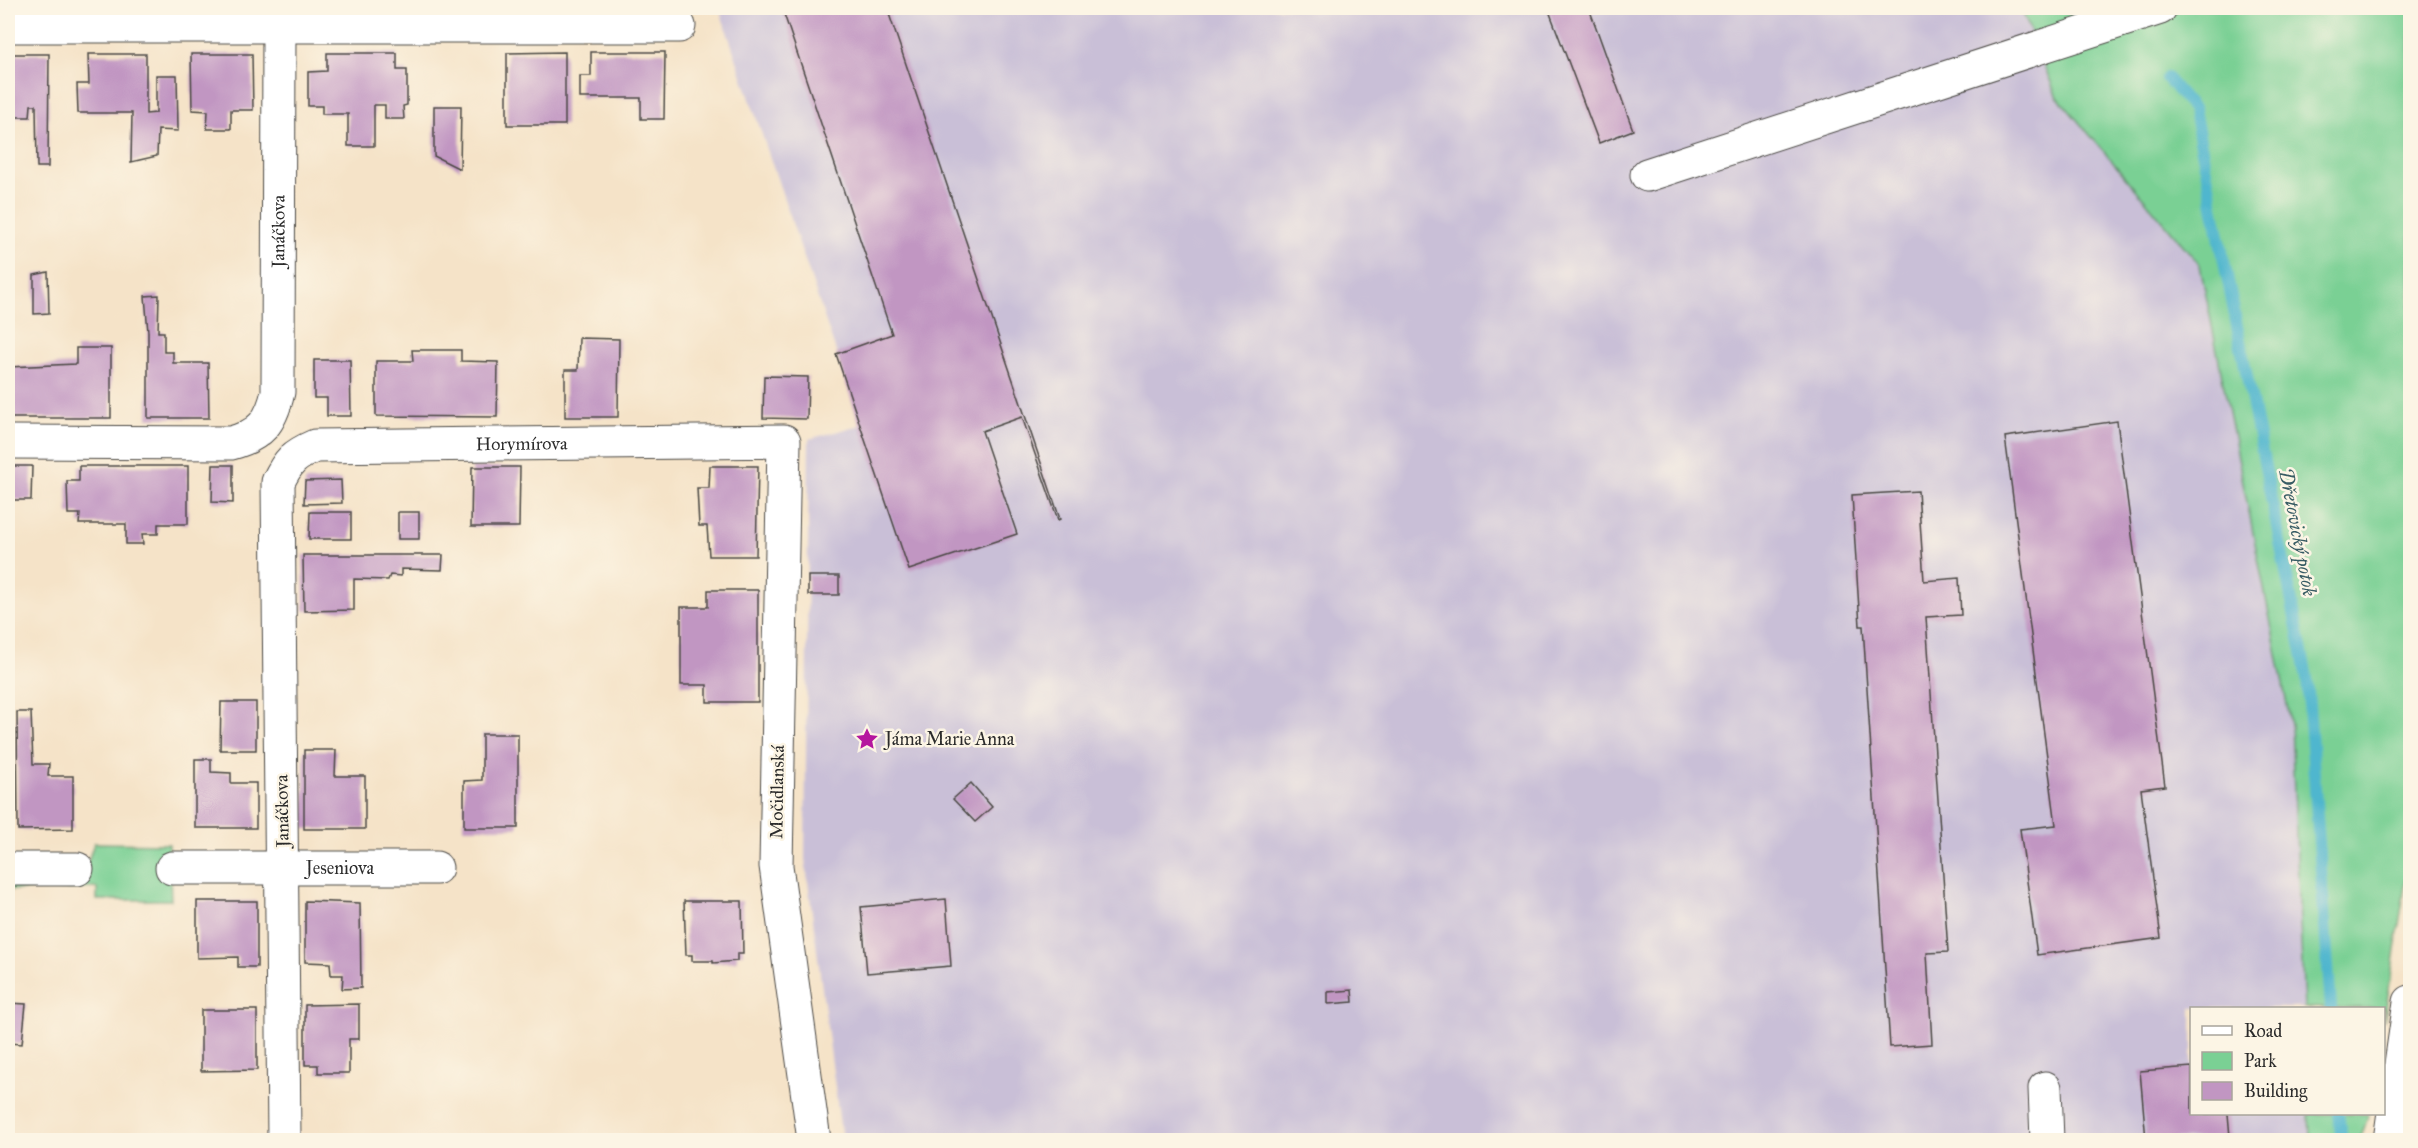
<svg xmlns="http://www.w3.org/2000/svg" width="2418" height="1148" font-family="'IM FELL Great Primer',serif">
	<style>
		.industrial { fill: #c9bfd7 }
		.green { fill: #7ad094; stroke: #527e60; stroke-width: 1.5 }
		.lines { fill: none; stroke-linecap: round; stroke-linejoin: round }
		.stream { stroke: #50b6ce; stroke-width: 12 }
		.building { fill: #c196c2 }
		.minor-casing { stroke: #494743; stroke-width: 35 }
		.minor { stroke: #fff; stroke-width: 33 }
		.labels { text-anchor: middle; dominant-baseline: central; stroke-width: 5; stroke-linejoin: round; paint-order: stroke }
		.street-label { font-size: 18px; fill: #2b2b2b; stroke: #fcf5e5 }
		.poi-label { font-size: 18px; fill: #2b2b2b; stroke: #fcf5e5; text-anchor: start }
		.water-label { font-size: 20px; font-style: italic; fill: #385c64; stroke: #fcf5e5 }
	</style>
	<rect width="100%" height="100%" fill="#fcf5e5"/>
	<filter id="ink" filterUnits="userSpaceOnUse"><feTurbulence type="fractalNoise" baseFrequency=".0167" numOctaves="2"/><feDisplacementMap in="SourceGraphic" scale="12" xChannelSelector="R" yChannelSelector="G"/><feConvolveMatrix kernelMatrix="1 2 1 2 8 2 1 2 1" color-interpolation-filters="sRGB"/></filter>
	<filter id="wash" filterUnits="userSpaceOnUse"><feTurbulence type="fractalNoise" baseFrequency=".008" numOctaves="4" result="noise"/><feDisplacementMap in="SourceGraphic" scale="24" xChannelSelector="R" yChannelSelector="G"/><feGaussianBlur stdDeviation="1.35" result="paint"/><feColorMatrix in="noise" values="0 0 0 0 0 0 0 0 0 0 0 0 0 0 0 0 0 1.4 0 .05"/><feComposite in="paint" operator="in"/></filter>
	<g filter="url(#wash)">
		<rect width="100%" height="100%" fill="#f5e3c8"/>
		<path class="industrial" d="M719,8H2021L2056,95L2200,265L2291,725L2304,1008H2192V1114H2309L2311,1138L2278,1140H842L805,859L809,439L861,425Z"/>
		<g class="green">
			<path d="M2021,8H2410V854L2384,1021V1008H2304L2291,725L2200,265L2056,95Z"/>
			<path d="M94,843L169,844L171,900H97V888L8,890V878L83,876Z"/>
			<path d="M2309,1114H2369L2360,1140H2278L2310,1138Z"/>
		</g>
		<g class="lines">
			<g class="stream">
				<path d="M2167,78L2194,110L2307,678L2331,1008"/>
				<path d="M2338,1114L2342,1140"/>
			</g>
		</g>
		<g id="blocks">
			<g class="building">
				<path d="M782,8H887L1060,519L1058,520L1022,417L982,431L1017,534L909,570L836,354L892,334Z"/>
				<path d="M1548,8H1589L1633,130L1599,143Z"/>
				<path d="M565,52V125H507V53Z"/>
				<path d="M591,52H665L664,119H641V98H580V76H591Z"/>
				<path d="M327,53H397V70H407V105L403,106L404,119H385V105H374V146H348V114H322V106H308V72L327,71Z"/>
				<path d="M8,54H49L48,167H37L36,105H31L30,117H8Z"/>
				<path d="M88,54H146V114L156,113V75H177L178,131L158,130L157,156L131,162L132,113H78L77,84H89Z"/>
				<path d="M191,54H252L253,110H231V129H207L208,111L192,110Z"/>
				<path d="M434,106H461L460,169L434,156Z"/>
				<path d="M48,272L49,313L34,314V275Z"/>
				<path d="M159,295L158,332H164V352H173V363H208L209,418H148V332L145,296Z"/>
				<path d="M579,338L619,339L618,417H565V370H578Z"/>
				<path d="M76,348H111V418H8V367L76,364Z"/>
				<path d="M412,350H461V361L498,362L497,417L376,416V361H413Z"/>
				<path d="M314,360H350L351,416H327V398H314Z"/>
				<path d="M764,376L808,377L807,419L763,418Z"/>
				<path d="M2117,421L2165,786L2141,789L2161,938L2037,955L2020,829L2056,825L2005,437Z"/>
				<path d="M213,465H233V503L212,502Z"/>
				<path d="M10,466H32L31,500H10Z"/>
				<path d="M79,466H188V524H158V534H142L143,544H126V524H79L80,514H68L67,481H79Z"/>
				<path d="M710,466H758L756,556H709L707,526H699L697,488H709Z"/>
				<path d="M472,467H520L519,527H471Z"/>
				<path d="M341,480L342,503L304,504L305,481Z"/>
				<path d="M1918,491L1924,581L1959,578L1961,615L1926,617L1948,952L1927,953L1932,1044L1890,1047L1863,626H1860L1852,495Z"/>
				<path d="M310,512H351V539H309Z"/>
				<rect x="398" y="512" width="21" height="27"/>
				<path d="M303,555H443L442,570L401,569V576L390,575L388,580L354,579V610L304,611Z"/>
				<rect x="808" y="576" width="31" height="19"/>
				<path d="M708,590H758V702H707V685H681V607H708Z"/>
				<path d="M221,702H256V750H220Z"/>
				<path d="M17,712H31L33,764H49L48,776H73V829L18,830Z"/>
				<path d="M482,734H518V828H464V781L482,780Z"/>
				<path d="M304,750H336L335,776H365V829H304Z"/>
				<path d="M195,759H211V772L231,773V783H256V828H195Z"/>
				<path d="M971,783L992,807L975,822L953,799Z"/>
				<path d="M946,899L951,966L867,973L861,907Z"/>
				<path d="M197,901H257V967H238V957L197,958Z"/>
				<path d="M305,901L360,903L361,988L342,989L343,975H331L330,963L305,962Z"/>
				<path d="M684,901H742L743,954H737V961L713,963V961H692V955H686Z"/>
				<path d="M1352,990L1353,1002L1328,1004V992Z"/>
				<path d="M8,1003L26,1004L22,1044L8,1043Z"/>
				<path d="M359,1004V1039H349V1073H318V1065H305V1005Z"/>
				<path d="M201,1010H257V1070L201,1071Z"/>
				<path d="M2192,1067V1114H2228L2230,1137L2146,1140L2140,1071Z"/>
			</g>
		</g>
	</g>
	<g filter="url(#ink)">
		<use href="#blocks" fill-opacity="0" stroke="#494743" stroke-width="1.5"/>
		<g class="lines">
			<g class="minor-casing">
				<g id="minor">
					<path d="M8,26H679"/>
					<path d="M1647,175L2160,8"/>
					<path id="s1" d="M8,442L231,443C261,435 271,422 278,392L279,26"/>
					<path id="s2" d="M172,868H436"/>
					<path d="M8,869H77"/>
					<path d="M2045,1088L2047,1140"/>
					<path id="s3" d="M284,1140L278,482C288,461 294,455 315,446L784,441L776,866L814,1140"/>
					<path d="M2390,1140L2410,1002"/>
				</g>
			</g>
			<use href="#minor" class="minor"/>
		</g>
	</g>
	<defs>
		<g id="sight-bare" transform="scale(1.8)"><path d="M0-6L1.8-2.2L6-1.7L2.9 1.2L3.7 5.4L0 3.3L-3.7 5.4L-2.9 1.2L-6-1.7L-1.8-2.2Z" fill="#b5179e" stroke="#fcf5e5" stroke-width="2.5" paint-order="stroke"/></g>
	</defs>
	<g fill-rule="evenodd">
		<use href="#sight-bare" x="867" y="739"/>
	</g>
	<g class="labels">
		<g class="street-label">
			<text stroke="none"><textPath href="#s1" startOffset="458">Janáčkova</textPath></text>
			<text stroke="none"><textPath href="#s3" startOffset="918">Horymírova</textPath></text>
			<text transform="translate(777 792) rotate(-89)">Močidlanská</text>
			<text transform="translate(282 811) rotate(-91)">Janáčkova</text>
			<text stroke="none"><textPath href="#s2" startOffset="168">Jeseniova</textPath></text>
		</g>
		<g class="poi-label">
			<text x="885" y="739">Jáma Marie Anna</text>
		</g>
		<g class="water-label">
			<text transform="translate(2298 532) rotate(79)">Dřetovický potok</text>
		</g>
	</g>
	<rect width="2418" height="1148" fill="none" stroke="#fcf5e5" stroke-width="30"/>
	<rect x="2190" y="1007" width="195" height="108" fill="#fcf5e5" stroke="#a8a49b" stroke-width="1.5"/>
	<rect x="2202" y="1026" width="30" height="9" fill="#ffffff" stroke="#a8a49b" stroke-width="1.5"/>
	<text x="2244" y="1037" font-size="18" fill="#2b2b2b">Road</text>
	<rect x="2202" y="1052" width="30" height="18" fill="#7ad094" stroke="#a8a49b" stroke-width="1.5"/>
	<text x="2244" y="1067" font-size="18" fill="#2b2b2b">Park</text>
	<rect x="2202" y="1082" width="30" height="18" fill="#c196c2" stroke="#a8a49b" stroke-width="1.5"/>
	<text x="2244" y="1097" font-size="18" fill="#2b2b2b">Building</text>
</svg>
